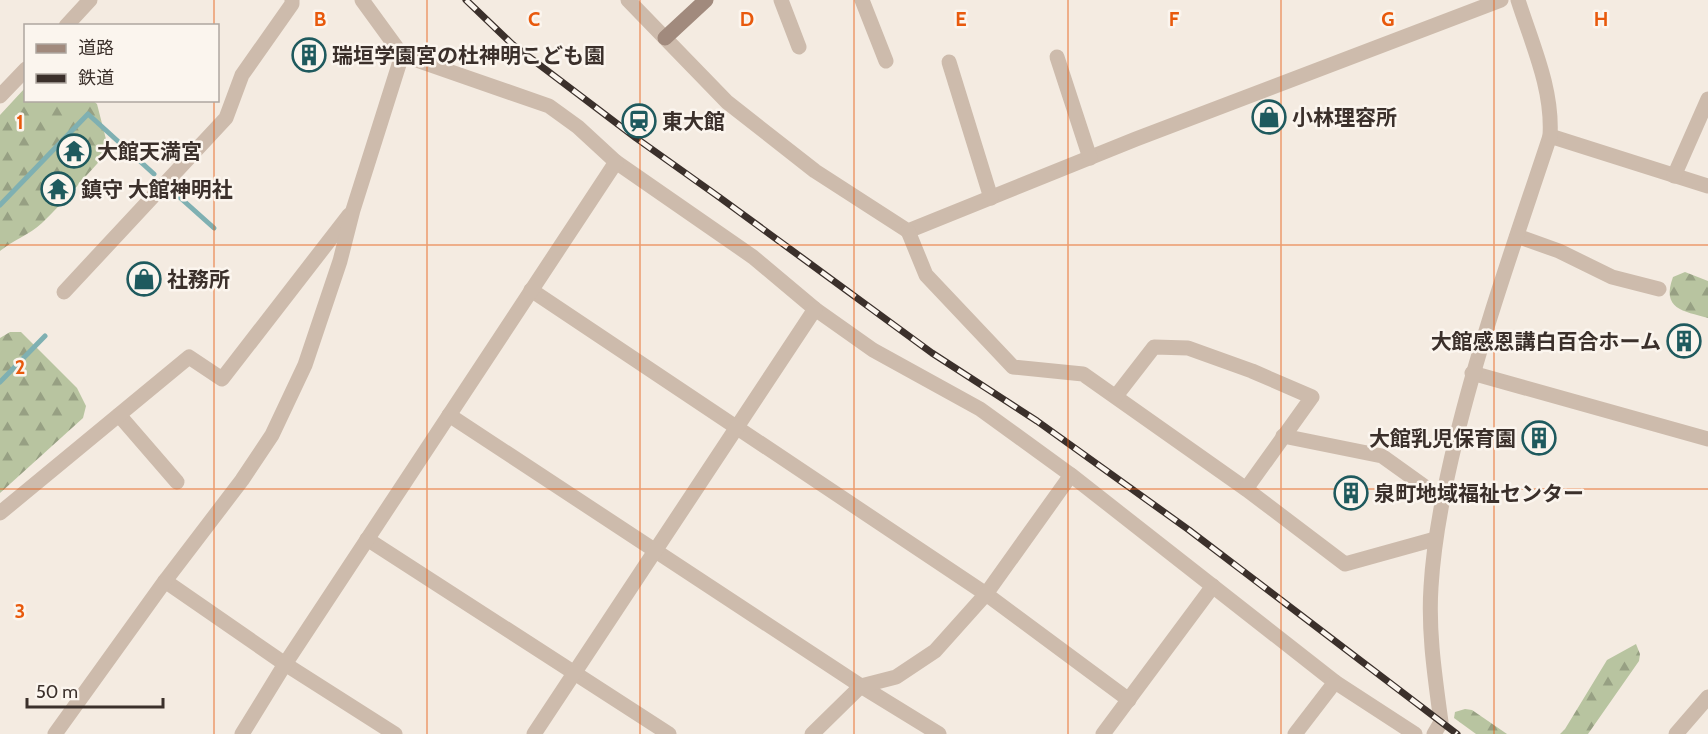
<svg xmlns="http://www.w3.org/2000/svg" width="1708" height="734" font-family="Cabin,'Noto Sans JP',sans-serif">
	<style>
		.forest { fill: url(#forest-firs) }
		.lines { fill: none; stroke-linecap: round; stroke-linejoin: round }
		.stream { stroke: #7fb0b2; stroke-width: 5 }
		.street { stroke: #cdbbac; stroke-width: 15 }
		.secondary { stroke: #a18a7d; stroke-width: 15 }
		.rail-casing { stroke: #3b302b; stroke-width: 7 }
		.rail { stroke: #fbf5ee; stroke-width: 4.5; stroke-dasharray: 14; stroke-linecap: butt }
		.grid { fill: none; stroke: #e8590c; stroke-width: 1.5; stroke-opacity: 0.55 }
		.labels { text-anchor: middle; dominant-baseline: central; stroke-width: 5; stroke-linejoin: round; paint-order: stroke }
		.poi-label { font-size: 21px; font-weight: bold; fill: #3b302b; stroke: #fbf5ee; text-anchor: start }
		.grid-label { font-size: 20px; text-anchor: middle; font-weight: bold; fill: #e8590c; stroke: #fbf5ee; stroke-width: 5; stroke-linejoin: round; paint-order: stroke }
	</style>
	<defs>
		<pattern id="forest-firs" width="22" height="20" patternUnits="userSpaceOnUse" patternTransform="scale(1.5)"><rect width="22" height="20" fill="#b8c4a0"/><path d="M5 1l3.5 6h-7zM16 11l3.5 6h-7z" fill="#97a083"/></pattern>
	</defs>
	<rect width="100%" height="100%" fill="#f4ebe1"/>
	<g class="forest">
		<path d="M25,88L26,100L93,101L97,104L109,151C87,174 66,200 42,223C29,235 13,240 0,251V115Z"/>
		<path d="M1685,272L1708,281V318C1683,311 1661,309 1673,277Z"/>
		<path d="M10,332H21L77,388L86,406L83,418L0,493V338Z"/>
		<path d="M1636,644L1640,654L1639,661L1588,734H1560L1565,729L1607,660Z"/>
		<path d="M1465,709L1472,710L1507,734H1476L1454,718L1455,712Z"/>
	</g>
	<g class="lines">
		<g class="stream">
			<path d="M176,194L214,228"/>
			<path d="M0,205L88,114L154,174"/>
			<path d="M0,382L45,336"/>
		</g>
		<g class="street">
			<path d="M362,0L402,55L549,106L578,127L616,162L753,257L815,309L873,350L980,409L1071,475L1335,682L1415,734"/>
			<path d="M628,0L727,102L815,171L908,231L1136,139L1501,0"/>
			<path d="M781,0L799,47"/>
			<path d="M862,0L886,61"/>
			<path d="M66,26L90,0"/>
			<path d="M1057,57L1090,158"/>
			<path d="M949,62L991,198"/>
			<path d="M0,96L26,69"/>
			<path d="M1550,136L1708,186"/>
			<path d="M1674,176L1708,99"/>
			<path d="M908,231L926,275L1013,367L1083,374L1246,489L1345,564L1435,539"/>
			<path d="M1517,236L1559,251L1612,277L1659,289"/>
			<path d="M531,290L986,594L1129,700"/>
			<path d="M64,292L226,118L242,75L292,4V0"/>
			<path d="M1472,373L1708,439"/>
			<path d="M1116,396L1154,347L1188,348L1252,371L1312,397L1246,489"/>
			<path d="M119,415L177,482"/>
			<path d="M449,415L861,686L939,734"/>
			<path d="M1283,436L1382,456L1442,499"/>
			<path d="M0,513L189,357L222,379L349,215"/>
			<path d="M367,539L669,734"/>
			<path d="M165,581L285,664L395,734"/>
			<path d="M55,734L165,581L242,480L272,435L305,365L340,261L353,210L402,55"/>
			<path d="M242,734L285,664L616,162"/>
			<path d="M534,734L815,309"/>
			<path d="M812,734L861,686L896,677L935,651L986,594L1071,475"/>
			<path d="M1103,734L1213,586"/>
			<path d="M1295,734L1335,682"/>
			<path d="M1434,734L1441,722C1435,677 1428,632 1431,587C1434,536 1444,488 1456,439C1481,336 1517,236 1550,136C1553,89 1532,44 1518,0"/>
			<path d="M1676,734L1708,697"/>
		</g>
		<path class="secondary" d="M665,38L706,0"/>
		<g class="rail-casing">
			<path id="rail" d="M466,0L512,44L636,138L719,197L932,353L1037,421L1189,530L1457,734"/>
		</g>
		<use href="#rail" class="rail"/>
	</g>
	<path class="grid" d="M214,0V26M427,0V734M640,0V734M854,0V734M1068,0V734M1281,0V734M1494,0V734M214,100V734M0,245H1708M0,489H1708"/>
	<defs>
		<g id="building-ring" transform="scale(1.725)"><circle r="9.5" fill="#fbf5ee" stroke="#1f5a5e" stroke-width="1.5"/><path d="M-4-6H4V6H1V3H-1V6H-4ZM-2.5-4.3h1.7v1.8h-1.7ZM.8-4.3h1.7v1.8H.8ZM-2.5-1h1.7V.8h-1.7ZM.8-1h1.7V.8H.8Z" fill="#1f5a5e"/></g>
		<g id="shop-ring" transform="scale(1.725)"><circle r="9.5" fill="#fbf5ee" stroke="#1f5a5e" stroke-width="1.5"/><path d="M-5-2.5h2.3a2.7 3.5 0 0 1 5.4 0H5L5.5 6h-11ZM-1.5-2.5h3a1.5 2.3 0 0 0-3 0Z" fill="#1f5a5e"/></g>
		<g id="station-ring" transform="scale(1.725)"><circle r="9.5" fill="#fbf5ee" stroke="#1f5a5e" stroke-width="1.5"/><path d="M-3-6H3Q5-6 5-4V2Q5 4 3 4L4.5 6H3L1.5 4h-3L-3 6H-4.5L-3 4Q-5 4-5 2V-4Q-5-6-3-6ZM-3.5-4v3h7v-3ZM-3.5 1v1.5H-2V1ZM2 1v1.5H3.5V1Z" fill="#1f5a5e"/></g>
		<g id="temple-ring" transform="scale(1.725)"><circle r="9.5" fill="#fbf5ee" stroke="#1f5a5e" stroke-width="1.5"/><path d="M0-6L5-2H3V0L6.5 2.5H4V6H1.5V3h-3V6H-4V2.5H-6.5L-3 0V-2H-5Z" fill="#1f5a5e"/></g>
	</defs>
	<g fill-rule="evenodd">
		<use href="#building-ring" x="309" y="55"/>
		<use href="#shop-ring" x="1269" y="117"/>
		<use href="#station-ring" x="639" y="121"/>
		<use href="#temple-ring" x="74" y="151"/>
		<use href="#temple-ring" x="58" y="189"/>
		<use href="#shop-ring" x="144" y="279"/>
		<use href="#building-ring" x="1684" y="341"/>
		<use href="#building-ring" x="1539" y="438"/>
		<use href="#building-ring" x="1351" y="493"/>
	</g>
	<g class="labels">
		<g class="poi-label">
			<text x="332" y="55">瑞垣学園宮の杜神明こども園</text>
			<text x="1292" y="117">小林理容所</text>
			<text x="662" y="121">東大館</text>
			<text x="97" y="151">大館天満宮</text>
			<text x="81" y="189">鎮守 大館神明社</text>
			<text x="167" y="279">社務所</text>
			<text x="1661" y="341" text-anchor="end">大館感恩講白百合ホーム</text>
			<text x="1516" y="438" text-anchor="end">大館乳児保育園</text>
			<text x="1374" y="493">泉町地域福祉センター</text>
		</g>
	</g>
	<g class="grid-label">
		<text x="320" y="26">B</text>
		<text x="534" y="26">C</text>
		<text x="747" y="26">D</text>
		<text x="961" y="26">E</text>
		<text x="1174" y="26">F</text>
		<text x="1388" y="26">G</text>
		<text x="1601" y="26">H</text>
		<text x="20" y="129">1</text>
		<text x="20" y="374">2</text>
		<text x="20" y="618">3</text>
	</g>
	<rect x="24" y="24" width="195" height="78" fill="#fbf5ee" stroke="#aea6a0" stroke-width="1.5"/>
	<rect x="36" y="44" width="30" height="9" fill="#a18a7d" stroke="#aea6a0" stroke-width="1.5"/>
	<text x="78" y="54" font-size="18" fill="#3b302b">道路</text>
	<rect x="36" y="74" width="30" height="9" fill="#3b302b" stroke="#aea6a0" stroke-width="1.5"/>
	<text x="78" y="84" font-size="18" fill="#3b302b">鉄道</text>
	<path d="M27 698v9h136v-9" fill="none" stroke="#3b302b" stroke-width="3"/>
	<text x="36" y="698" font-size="18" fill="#3b302b" stroke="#fbf5ee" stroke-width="4.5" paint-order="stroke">50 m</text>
</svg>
